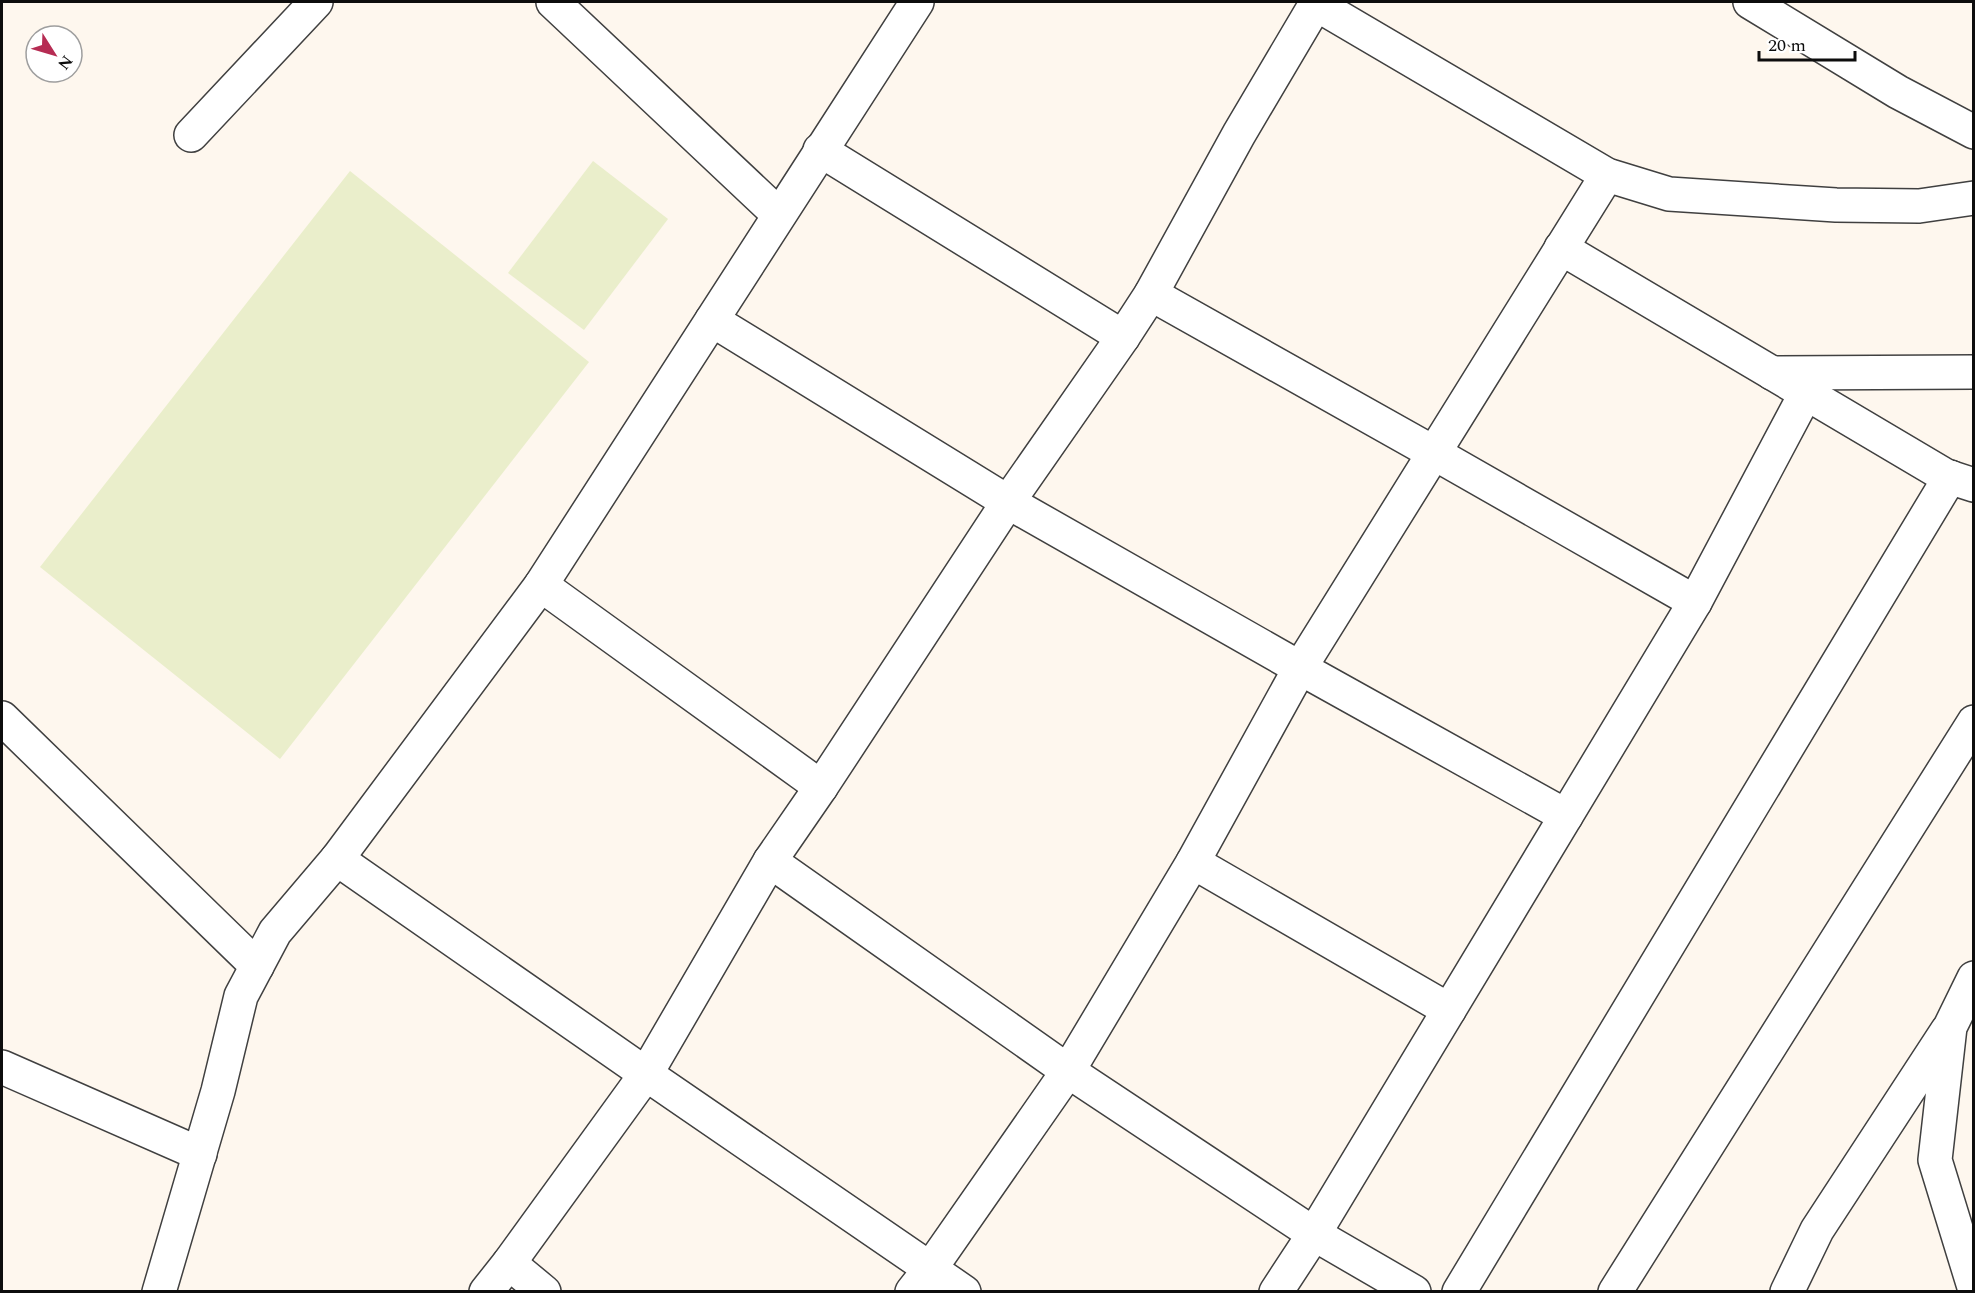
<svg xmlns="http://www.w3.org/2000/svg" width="1975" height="1293" font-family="Spectral,serif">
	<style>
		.pitch { fill: #eaeecb }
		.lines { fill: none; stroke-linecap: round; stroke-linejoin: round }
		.minor-casing { stroke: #404040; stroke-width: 36 }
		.minor { stroke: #fff; stroke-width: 33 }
	</style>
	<rect width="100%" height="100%" fill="#fef7ee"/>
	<g class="pitch">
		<path d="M593,161L668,219L584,330L508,273Z"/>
		<path d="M350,171L589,362L280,759L40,567Z"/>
	</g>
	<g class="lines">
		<g class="minor-casing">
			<g id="minor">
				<path d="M553,2L778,214"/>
				<path d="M1750,2L1898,92L1974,132"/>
				<path d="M1316,4L1607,175L1669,194L1836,205L1919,206L1974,198"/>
				<path d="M191,135L316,2"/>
				<path d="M820,150L1123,337"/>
				<path d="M1561,248L1946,476L1974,485"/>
				<path d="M1151,294L1434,453L1695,602"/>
				<path d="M712,320L1008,502L1300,668L1566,816"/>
				<path d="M1772,373L1974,372"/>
				<path d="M541,585L821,787"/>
				<path d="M2,718L257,966"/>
				<path d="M337,859L646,1074L964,1292"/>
				<path d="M770,861L1068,1071L1314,1234L1414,1292"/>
				<path d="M1193,862L1449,1010"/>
				<path d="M1974,978L1950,1027L1935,1160L1974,1287"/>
				<path d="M2,1067L200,1154"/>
				<path d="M509,1263L544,1292"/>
				<path d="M159,1292L218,1091L241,996L275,932L337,859L541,585L917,2"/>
				<path d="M486,1292L509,1263L646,1074L770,861L821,787L1008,502L1123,337L1151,294L1239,134L1317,2"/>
				<path d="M912,1292L930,1269L1068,1071L1193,862L1300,668L1607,175"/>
				<path d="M1276,1292L1314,1234L1695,602L1806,393"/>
				<path d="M1459,1292L1950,477"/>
				<path d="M1615,1292L1974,722"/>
				<path d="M1787,1292L1817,1230L1947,1031"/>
			</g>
		</g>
		<use href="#minor" class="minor"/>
	</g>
	<rect width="1975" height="1293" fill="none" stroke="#0d0d0d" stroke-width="6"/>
	<g transform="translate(54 54) rotate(127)"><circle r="28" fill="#ffffff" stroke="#9e9e9e" stroke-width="1.5"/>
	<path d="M0-4.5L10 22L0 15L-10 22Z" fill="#b62c53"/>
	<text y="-9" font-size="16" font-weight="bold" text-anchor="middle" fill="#0d0d0d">N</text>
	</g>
	<path d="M1759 51v9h96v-9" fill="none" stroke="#0d0d0d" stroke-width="3"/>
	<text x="1768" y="51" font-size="18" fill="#0d0d0d" stroke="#ffffff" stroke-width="4.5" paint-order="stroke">20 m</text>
</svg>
